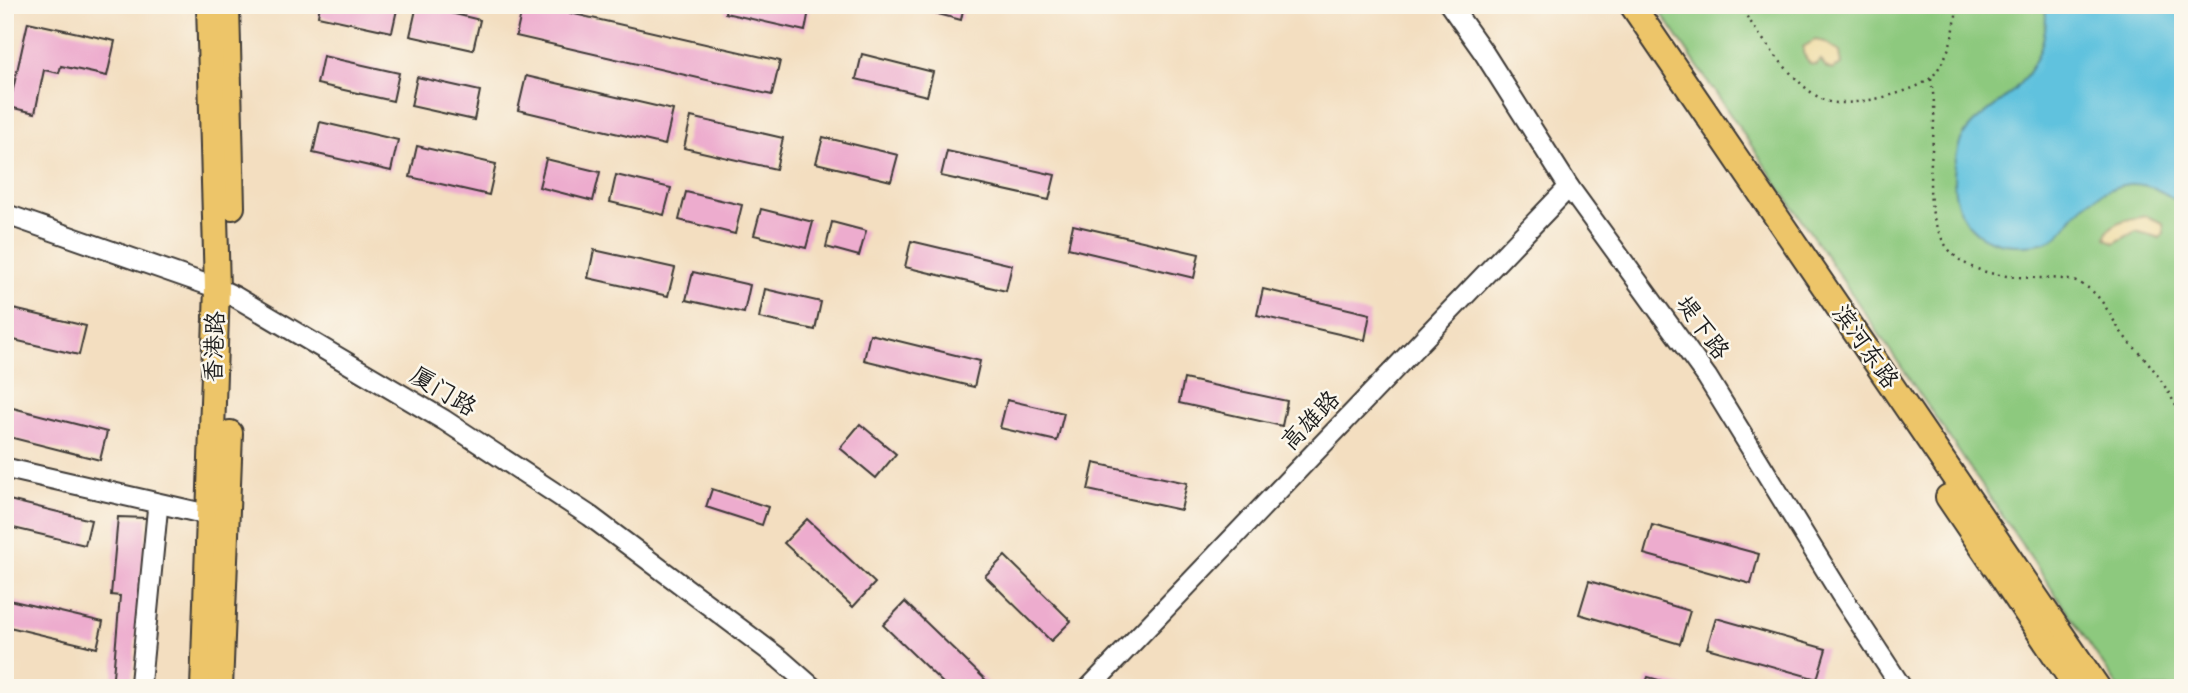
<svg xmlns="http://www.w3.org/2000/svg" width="2188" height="693" font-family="'Architects Daughter','LXGW WenKai TC',sans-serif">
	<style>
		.green { fill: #8dc97e; stroke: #54724d; stroke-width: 2 }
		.sand { fill: #eeda9e; stroke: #857b5d; stroke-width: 2 }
		.water { fill: #60c2de; stroke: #3e6f7d; stroke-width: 2 }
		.building { fill: #edacce }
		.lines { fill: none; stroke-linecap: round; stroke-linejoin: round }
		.minor-casing { stroke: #3c3935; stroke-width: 23 }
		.major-casing { stroke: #3c3935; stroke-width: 28 }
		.path { stroke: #3c3935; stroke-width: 2.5; stroke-dasharray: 2 5; stroke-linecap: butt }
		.minor { stroke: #fff; stroke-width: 19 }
		.major { stroke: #edc569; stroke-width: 24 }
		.labels { text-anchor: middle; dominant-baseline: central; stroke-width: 5; stroke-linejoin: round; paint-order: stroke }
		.street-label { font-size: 24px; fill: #1c1c1c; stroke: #fbf7ec }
	</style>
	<rect width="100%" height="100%" fill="#fbf7ec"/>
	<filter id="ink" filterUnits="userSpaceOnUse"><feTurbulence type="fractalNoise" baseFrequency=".0143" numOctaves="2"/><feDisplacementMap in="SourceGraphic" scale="14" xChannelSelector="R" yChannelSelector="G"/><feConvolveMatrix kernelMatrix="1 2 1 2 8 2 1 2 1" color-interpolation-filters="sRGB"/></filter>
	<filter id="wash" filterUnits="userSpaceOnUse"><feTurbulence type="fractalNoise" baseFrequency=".00686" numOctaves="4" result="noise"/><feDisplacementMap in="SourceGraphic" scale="28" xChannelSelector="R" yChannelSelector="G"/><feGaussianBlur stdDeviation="1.57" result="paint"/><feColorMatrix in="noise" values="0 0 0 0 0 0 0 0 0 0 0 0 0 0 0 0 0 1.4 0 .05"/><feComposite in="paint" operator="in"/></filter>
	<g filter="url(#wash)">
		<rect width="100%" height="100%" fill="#f3dec0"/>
		<path class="green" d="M1656,5H2183V688H2119Z"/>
		<g class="sand">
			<path d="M1815,40L1825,42L1840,52L1842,65L1832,70L1825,67L1821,60L1816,65L1810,64L1803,53V47Z"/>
			<path d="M2146,216L2163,223L2164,233L2160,238L2136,231L2114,243L2106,238C2108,220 2131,219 2146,216Z"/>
		</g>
		<path class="water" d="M2045,5H2183V205C2167,194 2150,183 2129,184C2110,186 2087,201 2074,215C2067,223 2062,235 2053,239C2040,245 2030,245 2016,245C1961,243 1946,197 1958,149C1963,125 1987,113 2004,99C2032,76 2050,42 2045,5Z"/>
		<g id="blocks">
			<g class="building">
				<path d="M320,5H398L392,32L318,16Z"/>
				<path d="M417,5L480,20L473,50L410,36Z"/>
				<path d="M523,5H535L780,61L772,95L516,36Z"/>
				<path d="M726,5H810L805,31L725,13Z"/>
				<path d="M904,5H964L961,20Z"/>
				<path d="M28,22L115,41L107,76L61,66L59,73L44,70L35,113L9,107Z"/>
				<path d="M862,54L933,72L927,96L856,79Z"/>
				<path d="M323,56L399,73L393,101L317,84Z"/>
				<path d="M526,76L673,110L665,145L518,110Z"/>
				<path d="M417,77L480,91L474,120L411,106Z"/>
				<path d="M691,117L783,138L776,169L684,148Z"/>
				<path d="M320,122L398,140L391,171L313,153Z"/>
				<path d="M823,137L898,155L891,181L816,163Z"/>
				<path d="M417,146L496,164L489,195L410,177Z"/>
				<path d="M947,151L1055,175L1049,200L941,176Z"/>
				<path d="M546,159L600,172L593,201L539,187Z"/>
				<path d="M616,175L671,188L664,215L610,202Z"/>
				<path d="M686,192L742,205L735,234L679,220Z"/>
				<path d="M761,209L813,222L806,248L754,235Z"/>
				<path d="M832,222L866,231L859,256L826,247Z"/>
				<path d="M1073,225L1199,254L1194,278L1068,248Z"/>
				<path d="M911,241L1012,265L1006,291L905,267Z"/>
				<path d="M594,250L675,268L668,296L588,278Z"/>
				<path d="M693,272L750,285L744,313L686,300Z"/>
				<path d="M765,289L821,302L815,330L759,318Z"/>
				<path d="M1263,289L1370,314L1365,340L1257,315Z"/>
				<path d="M5,307L86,326L79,355L5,338Z"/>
				<path d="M870,334L980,361L974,387L864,360Z"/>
				<path d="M1184,379L1287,401L1282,426L1179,403Z"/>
				<path d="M1007,400L1064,413L1057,441L1000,428Z"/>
				<path d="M5,406L107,432L100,460L5,436Z"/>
				<path d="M860,424L896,454L876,478L840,448Z"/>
				<path d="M1094,463L1187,483L1181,510L1088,490Z"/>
				<path d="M712,489L768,507L762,525L706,507Z"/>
				<path d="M5,499L91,520L85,545L5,526Z"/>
				<path d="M118,517L147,518L131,688H112L120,596L111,595Z"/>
				<path d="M807,519L875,583L853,607L784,543Z"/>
				<path d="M1652,525L1759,554L1751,584L1644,554Z"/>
				<path d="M1005,556L1071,621L1051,641L985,576Z"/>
				<path d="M1589,581L1690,611L1680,644L1579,614Z"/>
				<path d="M5,599L103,622L97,648L5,626Z"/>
				<path d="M905,602L994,688H948L883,625Z"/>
				<path d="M1716,618L1826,649L1817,679L1707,648Z"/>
				<path d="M1648,677L1684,687V688H1644Z"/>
			</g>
		</g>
	</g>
	<g filter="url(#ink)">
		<use href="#blocks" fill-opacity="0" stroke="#3c3935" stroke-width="2"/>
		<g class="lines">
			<g class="minor-casing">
				<g id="minor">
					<path d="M1450,5L1484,53L1569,187L1707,377L1840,593L1902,688"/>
					<path d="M5,214L217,288L234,296L444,420L590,516L780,659L813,688"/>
					<path d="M5,468L210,515"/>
					<path d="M140,688L158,504"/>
					<path d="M1089,688L1569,187"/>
				</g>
			</g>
			<g class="major-casing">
				<g id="major">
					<path d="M227,5L232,207"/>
					<path d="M1632,5L2098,688"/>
					<path d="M1948,497L2077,688"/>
					<path d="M203,688L217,288L209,5"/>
					<path d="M220,688L230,433"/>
				</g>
			</g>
			<g class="path">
				<path d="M1739,5C1757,32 1796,89 1826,101C1846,109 1919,92 1933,76C1950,55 1955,31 1957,5"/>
				<path d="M1931,79C1932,88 1934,97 1934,105C1936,150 1920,194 1941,237C1958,274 2003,277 2038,278C2051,278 2069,278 2081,284C2103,294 2110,318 2124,336C2131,345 2139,351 2146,360C2161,378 2172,398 2183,419"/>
			</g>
			<use href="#minor" class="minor"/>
			<use href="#major" class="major"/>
		</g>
	</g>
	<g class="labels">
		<g class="street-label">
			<text transform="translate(1702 328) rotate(54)">堤下路</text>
			<text transform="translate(215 347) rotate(-88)">香港路</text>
			<text transform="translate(1865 347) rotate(55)">滨河东路</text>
			<text transform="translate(443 392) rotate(31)">厦门路</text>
			<text transform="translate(1311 421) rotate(-46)">高雄路</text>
		</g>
	</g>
	<rect width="2188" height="693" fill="none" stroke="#fbf7ec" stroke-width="28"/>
</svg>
